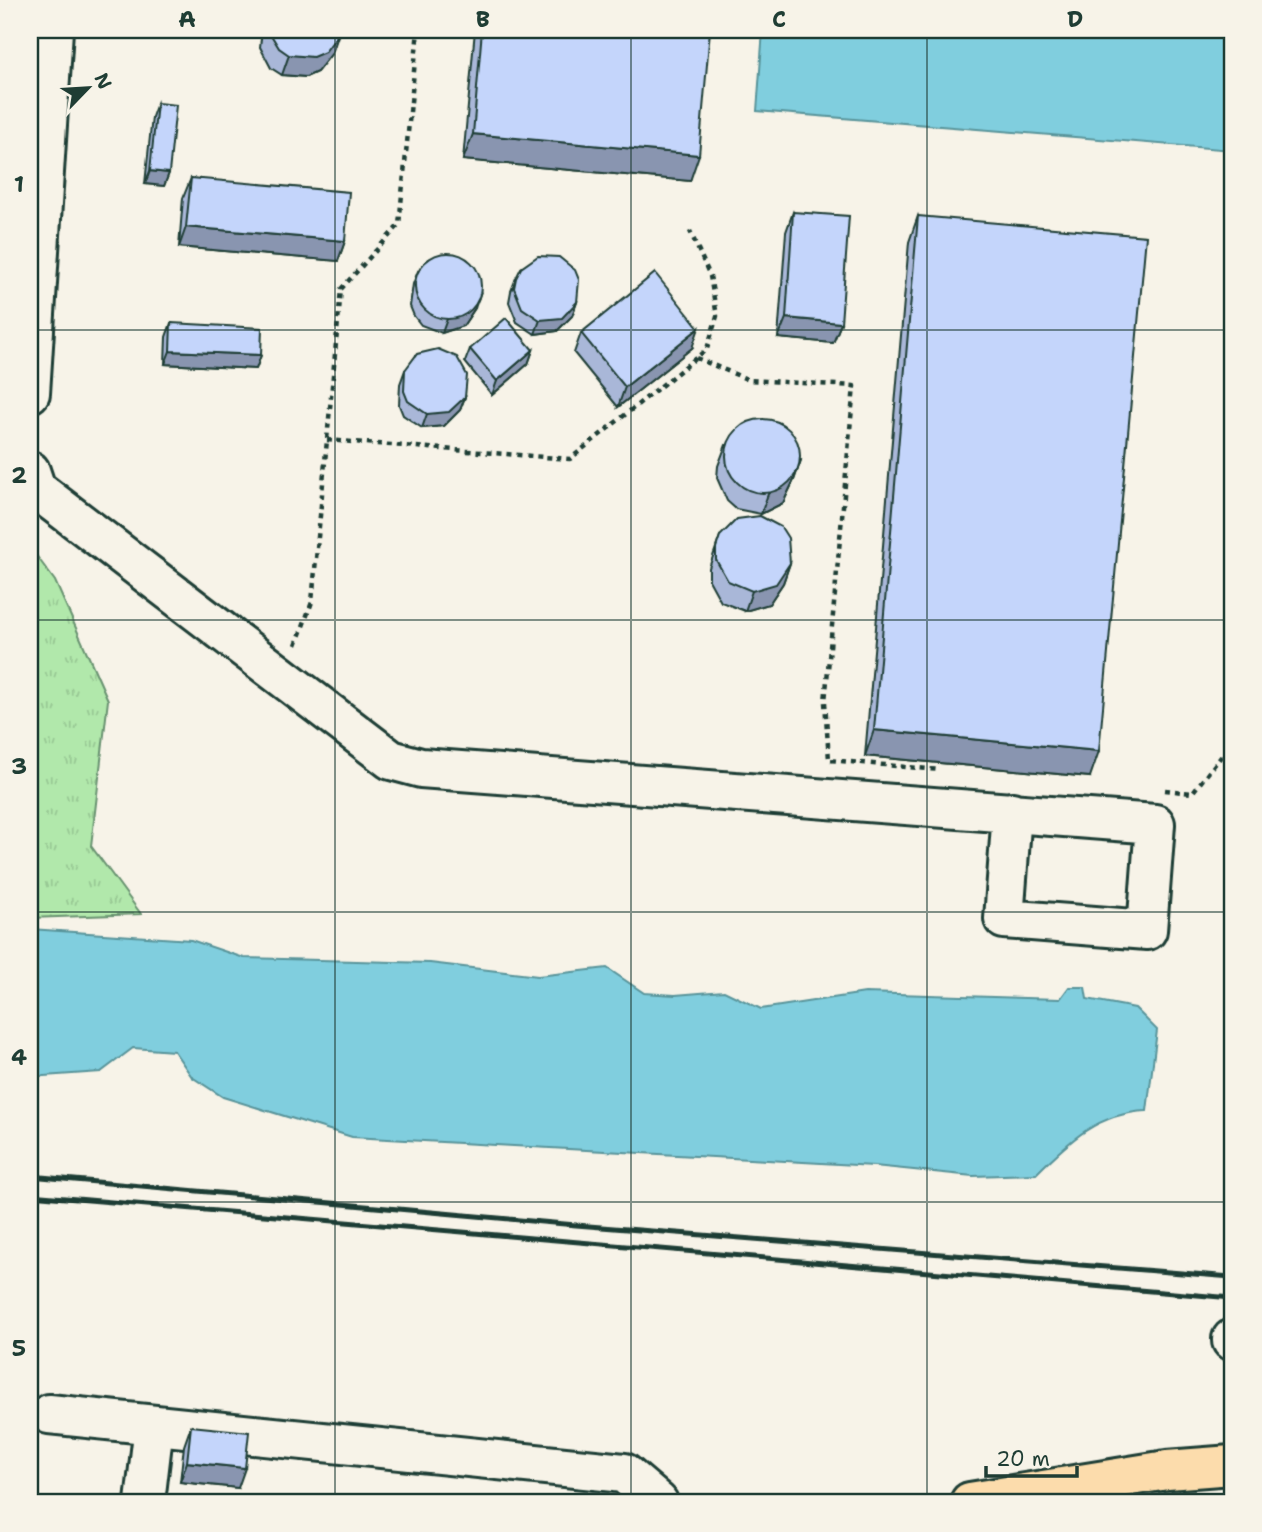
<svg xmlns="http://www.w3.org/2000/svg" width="1262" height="1532" font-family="'Shantell Sans',sans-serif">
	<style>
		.grass { fill: url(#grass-tufts); stroke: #689270; stroke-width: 2 }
		.water { fill: #80cede; stroke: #59949a; stroke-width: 2 }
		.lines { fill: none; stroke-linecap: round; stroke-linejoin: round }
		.minor-casing { stroke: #1f3d34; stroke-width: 44 }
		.highway-casing { stroke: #1f3d34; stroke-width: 44 }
		.path { stroke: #1f3d34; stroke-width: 4.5; stroke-dasharray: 5 5; stroke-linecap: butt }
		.minor { stroke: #f7f3e8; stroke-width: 38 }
		.highway { stroke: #fcdcac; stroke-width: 38 }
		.rail { stroke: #1f3d34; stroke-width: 5 }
		.wall { fill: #a9b7d8; stroke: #1f3d34; stroke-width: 2 }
		.shaded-wall { fill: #8995b0; stroke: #1f3d34; stroke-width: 2 }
		.building { fill: #c4d5fb; stroke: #1f3d34; stroke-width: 2 }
		.grid { fill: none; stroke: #1f3d34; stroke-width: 2; stroke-opacity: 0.55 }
		.neatline { fill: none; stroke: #1f3d34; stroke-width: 2.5 }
		.grid-label { font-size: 23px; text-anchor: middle; font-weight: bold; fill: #1f3d34 }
	</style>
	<defs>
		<pattern id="grass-tufts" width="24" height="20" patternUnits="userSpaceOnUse" patternTransform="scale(1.75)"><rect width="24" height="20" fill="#b1e8ab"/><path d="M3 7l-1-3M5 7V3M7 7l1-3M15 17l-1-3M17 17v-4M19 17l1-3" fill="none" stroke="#98c894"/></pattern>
	</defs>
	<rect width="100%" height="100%" fill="#f7f3e8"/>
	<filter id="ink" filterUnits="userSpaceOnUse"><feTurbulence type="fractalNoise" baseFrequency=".0143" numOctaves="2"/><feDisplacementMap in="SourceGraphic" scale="14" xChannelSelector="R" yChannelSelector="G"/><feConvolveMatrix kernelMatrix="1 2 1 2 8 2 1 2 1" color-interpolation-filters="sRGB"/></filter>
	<g filter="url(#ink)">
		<path class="grass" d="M30,547L55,581L108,700L91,846L141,914L30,918Z"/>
		<g class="water">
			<path d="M763,30H1232V150L757,111Z"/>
			<path d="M30,929L191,940L244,958L430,963L538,976L607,968L644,993L675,995L724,991L761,1009L865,993L1060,999L1069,987H1085L1087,999L1135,1008L1157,1030L1147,1111C1098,1113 1069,1141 1036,1174L973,1176L874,1166L352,1137L223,1097L192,1077L174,1051L133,1048L101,1072L30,1077Z"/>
		</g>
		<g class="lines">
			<g class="minor-casing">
				<g id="minor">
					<path d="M30,393L53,30"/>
					<path d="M30,471L36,489L391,760L421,768L1155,824L1147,930L1004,919L1012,812"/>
					<path d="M1232,1339V1341"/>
					<path d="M49,1414L624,1473L658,1502"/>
					<path d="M145,1502L154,1425"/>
				</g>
			</g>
			<g class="highway-casing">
				<path id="highway" d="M970,1502L1167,1470L1232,1465"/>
			</g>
			<g class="path">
				<path d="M696,358L749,380L854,386L825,702L829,760L940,770"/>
				<path d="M327,440L570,459L707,349L717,316L710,276L690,231"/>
				<path d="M296,645L312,602L341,289L399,225L418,30"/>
				<path d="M1165,790L1192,793L1232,743"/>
			</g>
			<use href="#minor" class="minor"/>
			<use href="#highway" class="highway"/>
			<g class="rail">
				<path d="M30,1176L576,1225L1232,1277"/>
				<path d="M30,1195L1232,1298"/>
			</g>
		</g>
		<g class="wall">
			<path d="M262,30H339L332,53L317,72L306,77L282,75L271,68L260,47Z"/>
			<path d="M475,30H710L690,181L463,160Z"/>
			<path d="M157,103L169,173L164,186L145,184L152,117Z"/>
			<path d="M191,178L345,241L338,261L179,247L183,198Z"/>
			<path d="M793,212L841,323L833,343L778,338L786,232Z"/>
			<path d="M918,216L1090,777L865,756L909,242Z"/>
			<path d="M418,271L475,308L463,326L442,333L421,325L414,316L410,306L413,284Z"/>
			<path d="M516,278L577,302L572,316L557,331L535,334L517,322L509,302L511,291Z"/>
			<path d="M171,323L261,355L256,369L165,364L166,337Z"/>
			<path d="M581,333L692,348L618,407L574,353Z"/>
			<path d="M470,349L533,350L528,364L492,395L465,362Z"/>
			<path d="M405,370L465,397L460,410L444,426L422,428L403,415L399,405L400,384Z"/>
			<path d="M726,445L801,460L794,480L783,503L761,514L736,509L727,501L717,478L718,466Z"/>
			<path d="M720,536L790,563L783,583L769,604L745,611L721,602L709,580V568Z"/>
			<path d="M191,1426L238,1488L180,1482L184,1446Z"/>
		</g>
		<g class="shaded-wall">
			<path d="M339,33L332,53L317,72L306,77L282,75L289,55Z"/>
			<path d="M473,134L699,155L690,181L463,160Z"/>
			<path d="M150,171L169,173L164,186L145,184Z"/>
			<path d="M186,227L345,241L338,261L179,247Z"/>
			<path d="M480,294L475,308L463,326L442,333L447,319Z"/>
			<path d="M577,302L572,316L557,331L535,334L540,320Z"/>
			<path d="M786,318L841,323L833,343L778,338Z"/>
			<path d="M699,328L692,348L618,407L625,387Z"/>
			<path d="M533,350L528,364L492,395L497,381Z"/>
			<path d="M170,351L261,355L256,369L165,364Z"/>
			<path d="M465,397L460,410L444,426L422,428L427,414Z"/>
			<path d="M801,460L794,480L783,503L761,514L768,494Z"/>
			<path d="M790,563L783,583L769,604L745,611L752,591Z"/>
			<path d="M874,730L1099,751L1090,777L865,756Z"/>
			<path d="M187,1462L245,1468L238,1488L180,1482Z"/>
		</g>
		<g class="building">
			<path d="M268,30H339V33L325,52L313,57L289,55L279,48Z"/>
			<path d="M482,30H710L699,155L473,134Z"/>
			<path d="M157,103L176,105L169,173L150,171Z"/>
			<path d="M191,178L349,192L345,241L186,227Z"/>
			<path d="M793,212L849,216L841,323L786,318Z"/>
			<path d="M918,216L1146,236L1099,751L874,730Z"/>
			<circle cx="448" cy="286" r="33"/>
			<path d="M538,256L559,257L575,270L579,280L577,302L562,318L540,320L522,308L514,288L516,278L521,268Z"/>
			<path d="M655,273L699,328L625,387L581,333Z"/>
			<path d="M506,318L533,350L497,381L470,349Z"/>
			<path d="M171,323L262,328L261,355L170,351Z"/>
			<path d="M438,349L457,357L467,375L465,397L449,412L427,414L408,401L404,391L405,370L417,354Z"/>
			<circle cx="763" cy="456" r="37"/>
			<path d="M760,516L781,527L788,538L790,563L776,584L752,591L728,581L716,560V548L720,536L737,519Z"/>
			<path d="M191,1426L249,1432L245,1468L187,1462Z"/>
		</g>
	</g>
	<path class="grid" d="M335,30V1502M631,30V1502M927,30V1502M30,330H1232M30,620H1232M30,912H1232M30,1202H1232"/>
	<rect width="1262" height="1532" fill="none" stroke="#f7f3e8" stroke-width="77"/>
	<g transform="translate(88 88) rotate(65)" stroke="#f7f3e8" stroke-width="5" paint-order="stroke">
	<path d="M0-5L12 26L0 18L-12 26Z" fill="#1f3d34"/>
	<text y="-10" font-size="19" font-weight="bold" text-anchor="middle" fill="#1f3d34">N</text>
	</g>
	<path d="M986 1466v10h91v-10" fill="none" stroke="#1f3d34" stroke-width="3.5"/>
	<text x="996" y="1466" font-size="21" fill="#1f3d34" stroke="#f7f3e8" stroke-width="5" paint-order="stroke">20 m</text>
	<rect x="38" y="38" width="1186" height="1456" class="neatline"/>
	<g class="grid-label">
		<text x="187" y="27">A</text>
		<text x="483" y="27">B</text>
		<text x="779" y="27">C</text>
		<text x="1075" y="27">D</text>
		<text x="19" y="192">1</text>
		<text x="19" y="483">2</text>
		<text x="19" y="774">3</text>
		<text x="19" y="1065">4</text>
		<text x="19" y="1356">5</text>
	</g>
</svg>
